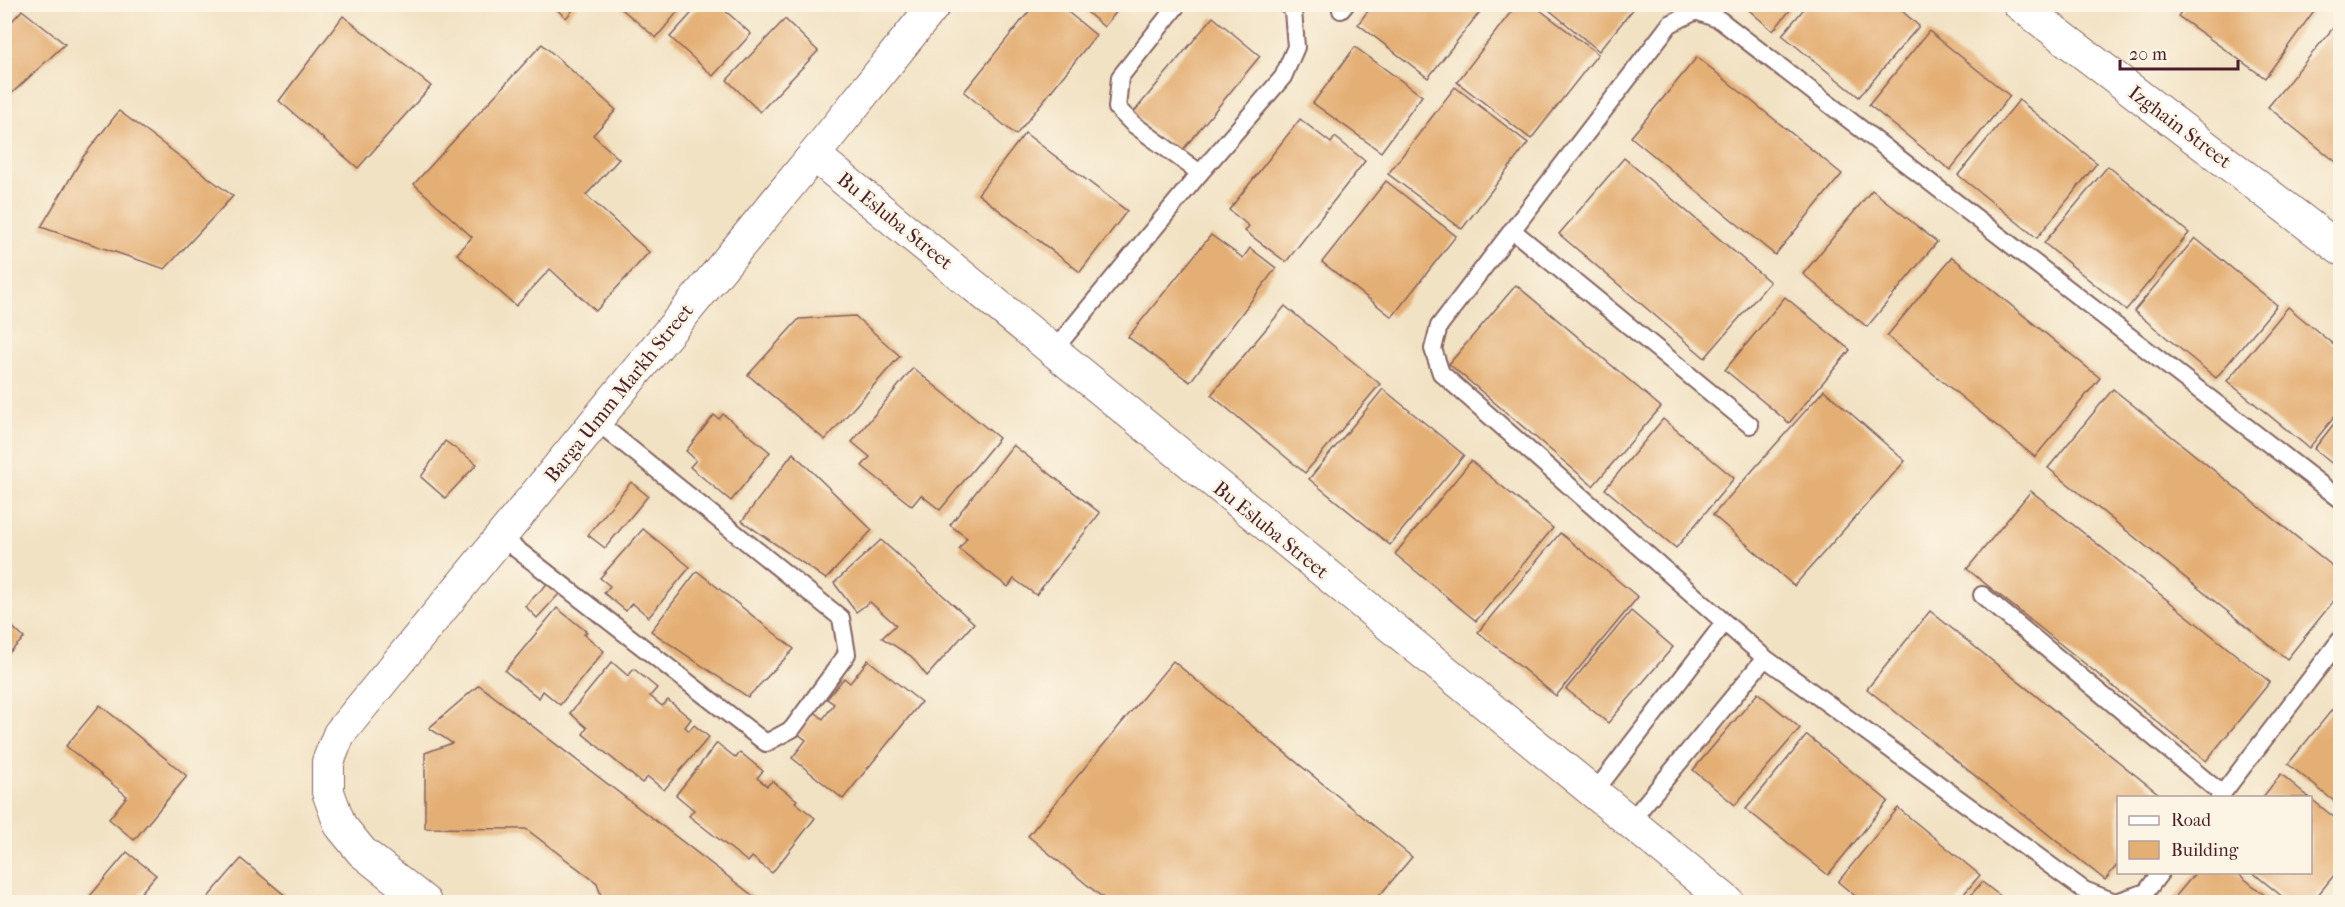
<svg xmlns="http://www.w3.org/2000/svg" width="2345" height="907" font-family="'IM FELL French Canon',serif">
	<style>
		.building { fill: #e4af74 }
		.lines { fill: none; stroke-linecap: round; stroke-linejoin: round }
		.service-casing { stroke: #856361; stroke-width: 20 }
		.minor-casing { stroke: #856361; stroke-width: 34 }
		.service { stroke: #fff; stroke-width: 16 }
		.minor { stroke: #fff; stroke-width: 32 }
		.labels { text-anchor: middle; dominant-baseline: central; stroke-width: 5; stroke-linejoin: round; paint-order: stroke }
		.street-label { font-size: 20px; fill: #4a1f2b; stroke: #fcf5e5 }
	</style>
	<rect width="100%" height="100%" fill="#fcf5e5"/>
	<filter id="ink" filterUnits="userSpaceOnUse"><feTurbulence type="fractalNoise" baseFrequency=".0167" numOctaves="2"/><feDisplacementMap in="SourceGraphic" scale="12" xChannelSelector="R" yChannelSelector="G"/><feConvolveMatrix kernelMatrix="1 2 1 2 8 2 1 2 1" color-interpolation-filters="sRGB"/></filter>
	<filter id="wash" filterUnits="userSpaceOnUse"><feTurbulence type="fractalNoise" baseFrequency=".008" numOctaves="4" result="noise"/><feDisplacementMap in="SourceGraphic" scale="24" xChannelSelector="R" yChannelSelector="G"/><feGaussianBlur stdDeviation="1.35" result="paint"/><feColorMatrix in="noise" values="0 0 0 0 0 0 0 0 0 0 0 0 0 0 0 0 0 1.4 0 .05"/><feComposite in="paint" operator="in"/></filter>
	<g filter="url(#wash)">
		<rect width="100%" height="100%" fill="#f2e2c4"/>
		<g id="blocks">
			<g class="building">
				<path d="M551,4H578L566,18Z"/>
				<path d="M616,4H684L656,38Z"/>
				<path d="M1035,4H1058L1096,35L1016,135L964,92Z"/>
				<path d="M1078,4H1123L1104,27Z"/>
				<path d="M1373,4H1486L1428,78L1358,24Z"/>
				<path d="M1517,4H1532L1598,54L1531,139L1457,82Z"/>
				<path d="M1542,4H1632L1635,7L1599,51Z"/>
				<path d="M1742,4H1795L1773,31Z"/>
				<path d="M1808,4H1894L1919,26L1859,97L1782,35Z"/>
				<path d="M2187,4H2311L2316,8L2265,78L2178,16Z"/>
				<path d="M699,5H719L751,34L713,76L670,37Z"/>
				<path d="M22,10L65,44L11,94L4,89V30Z"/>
				<path d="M343,16L431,86L358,168L279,101Z"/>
				<path d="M1213,17L1260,56L1181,152L1133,113Z"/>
				<path d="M785,19L818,51L760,112L727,80Z"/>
				<path d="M2333,28L2340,34V156L2336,162L2268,107Z"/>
				<path d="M1929,31L2010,96L1950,170L1869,105Z"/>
				<path d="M542,44L616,110L593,135L619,159L586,195L649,252L596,311L550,269L516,306L457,254L472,237L414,184Z"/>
				<path d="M1355,47L1422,96L1381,152L1313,103Z"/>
				<path d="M1697,57L1842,174L1775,255L1631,137Z"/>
				<path d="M1455,87L1528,143L1462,229L1388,174Z"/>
				<path d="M2019,100L2097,163L2037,238L1958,175Z"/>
				<path d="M119,111L233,196L165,269L41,227L83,157Z"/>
				<path d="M1300,119L1331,143L1335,137L1365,161L1286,262L1245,231L1249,226L1229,210Z"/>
				<path d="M1025,133L1127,211L1080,272L978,194Z"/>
				<path d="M1624,158L1770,282L1705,358L1559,234Z"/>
				<path d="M2108,166L2189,233L2126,310L2044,243Z"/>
				<path d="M1386,181L1456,236L1392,317L1322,262Z"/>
				<path d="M1872,190L1937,242L1867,327L1803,274Z"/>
				<path d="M1211,235L1243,258L1250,248L1276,268L1190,382L1128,337Z"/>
				<path d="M2195,238L2277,305L2216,378L2134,311Z"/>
				<path d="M1952,257L2100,378L2035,457L1887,336Z"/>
				<path d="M1516,285L1661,407L1593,486L1449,364Z"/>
				<path d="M1785,297L1850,350L1789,423L1725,370Z"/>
				<path d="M1285,306L1380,384L1305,473L1211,395Z"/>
				<path d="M2288,307L2340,350V410L2309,448L2227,381Z"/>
				<path d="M855,316L900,356L825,440L748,375L799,319Z"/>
				<path d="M913,368L999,438L940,510L921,495L912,506L862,466L870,457L852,442Z"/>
				<path d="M1383,389L1464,455L1390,545L1309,479Z"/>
				<path d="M2113,389L2340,572V593L2287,659L2048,468Z"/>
				<path d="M1824,390L1905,461L1794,586L1713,515Z"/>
				<path d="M723,414L770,452L731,501L690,467L696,460L686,451L714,415L719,419Z"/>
				<path d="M2340,416V470L2314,449Z"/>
				<path d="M1663,419L1734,478L1676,548L1605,489Z"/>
				<path d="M445,441L477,464L445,498L421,477Z"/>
				<path d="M1013,445L1100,513L1036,595L1014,579L1008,587L959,549L967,538L950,525Z"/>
				<path d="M793,453L872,530L826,579L742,521Z"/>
				<path d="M1471,461L1553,528L1476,621L1395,554Z"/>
				<path d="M631,482L648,496L605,548L588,535Z"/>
				<path d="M2031,491L2270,682L2206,761L1967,569Z"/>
				<path d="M643,529L690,567L649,617L632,603L626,611L604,593L610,586L600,578Z"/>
				<path d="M1560,533L1638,597L1556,696L1478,632Z"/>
				<path d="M881,540L974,623L927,676L911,656L882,638L896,625L870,602L856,612L834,583Z"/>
				<path d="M697,571L794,649L748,697L651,631Z"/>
				<path d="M548,583L559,594L537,618L525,606Z"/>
				<path d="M557,608L587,632L584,634L604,651L560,705L543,691L539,698L505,671Z"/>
				<path d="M1631,611L1673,647L1608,723L1566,689Z"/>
				<path d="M1930,611L2164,798H2118V864L2105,880L1867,689Z"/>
				<path d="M4,619L24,638L4,658Z"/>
				<path d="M868,660L921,702L843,799L792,758L806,740L798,734L815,712L823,719L834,704L827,699L844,678L850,683Z"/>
				<path d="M1173,661L1412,857L1374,902H1108L1028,836Z"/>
				<path d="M612,662L628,676L634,669L657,688L650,696L662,706L668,700L691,719L685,727L689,731L694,725L709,737L664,790L648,777L642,783L583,734L587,728L570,713Z"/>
				<path d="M479,685L761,902H603L597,883L526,829L425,828V753L452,743L429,728Z"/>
				<path d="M1758,693L1800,728L1735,805L1693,770Z"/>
				<path d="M2340,700V806L2288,764Z"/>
				<path d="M100,705L187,776L134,840L109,819L127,796L66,746Z"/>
				<path d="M1807,735L1888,801L1828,875L1746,809Z"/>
				<path d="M717,743L736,758L740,752L763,771L757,778L767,786L772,781L797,800L795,802L815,818L772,873L752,857L748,862L689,816L694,810L676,795Z"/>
				<path d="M2281,774L2310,798H2262Z"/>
				<path d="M2310,798L2340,822V868L2312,902H2289L2252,872H2310Z"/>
				<path d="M1898,808L1980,875L1957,902H1863L1838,882Z"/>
				<path d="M127,852L156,875L133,902H85Z"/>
				<path d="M241,859L293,902H204Z"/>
				<path d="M2196,872H2236L2273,902H2171Z"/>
				<path d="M1982,882L2008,902H1965Z"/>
			</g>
		</g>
	</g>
	<g filter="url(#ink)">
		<use href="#blocks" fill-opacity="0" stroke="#856361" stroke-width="1.5"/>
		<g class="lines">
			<g class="service-casing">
				<g id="service">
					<path d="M1178,4L1120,77L1117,108L1133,124L1200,173"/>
					<path d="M1341,10L1346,4"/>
					<path d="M1512,230L1750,425"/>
					<path d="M1053,351L1200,173L1283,77L1296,47L1293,11L1287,4"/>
					<path d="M501,537L766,743L792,729L847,654L841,618L596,421"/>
					<path d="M1982,595L2222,794"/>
					<path d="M1593,794L1724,623"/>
					<path d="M2219,798L2340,640"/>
					<path d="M1630,822L1765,658"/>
					<path d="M2115,902L2084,890L1765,658L1441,373L1433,349L1439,326L1670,24L1696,11L1720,20L2340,499"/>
					<path d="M2116,902L2146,892L2161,872"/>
				</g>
			</g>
			<g class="minor-casing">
				<g id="minor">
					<path d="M2019,4L2340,249"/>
					<path d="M814,155L1728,902"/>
					<path d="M425,902L362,852L340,825L328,792V762L339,734L814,155L935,4"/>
				</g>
			</g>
			<use href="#service" class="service"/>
			<use href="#minor" class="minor"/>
		</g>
	</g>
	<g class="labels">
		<g class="street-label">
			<text transform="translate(2180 127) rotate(37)">Izghain Street</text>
			<text transform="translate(895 221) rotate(39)">Bu Esluba Street</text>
			<text transform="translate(619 393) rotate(-51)">Barga Umm Markh Street</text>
			<text transform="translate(1271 530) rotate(39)">Bu Esluba Street</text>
		</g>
	</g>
	<rect width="2345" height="907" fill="none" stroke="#fcf5e5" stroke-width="24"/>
	<rect x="2117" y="796" width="195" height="78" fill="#fcf5e5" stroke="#b59f9b" stroke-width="1.5"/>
	<rect x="2129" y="816" width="30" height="9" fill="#ffffff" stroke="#b59f9b" stroke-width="1.5"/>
	<text x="2171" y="826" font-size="18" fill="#4a1f2b">Road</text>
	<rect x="2129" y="841" width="30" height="18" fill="#e4af74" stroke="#b59f9b" stroke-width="1.5"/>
	<text x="2171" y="856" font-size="18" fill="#4a1f2b">Building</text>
	<path d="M2120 60v9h118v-9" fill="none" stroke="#4a1f2b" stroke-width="3"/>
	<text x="2129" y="60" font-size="18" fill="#4a1f2b" stroke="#fcf5e5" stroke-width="4.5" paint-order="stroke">20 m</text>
</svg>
